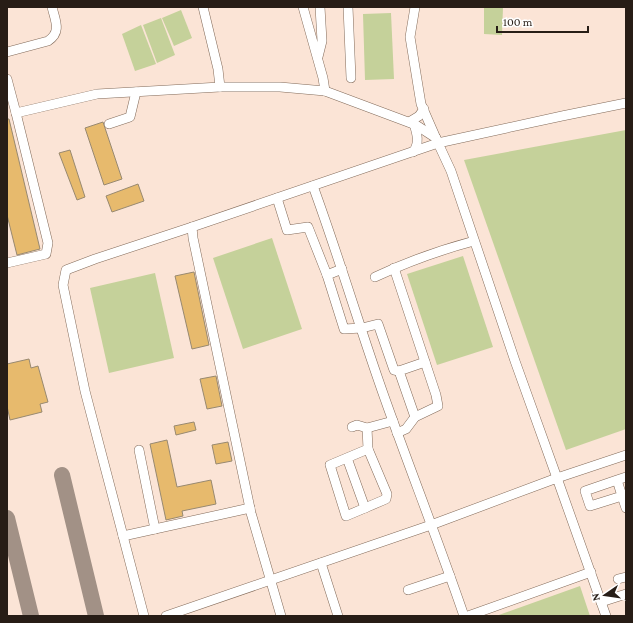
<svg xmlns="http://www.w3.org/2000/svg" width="633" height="623" font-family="'Crimson Pro',serif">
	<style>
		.green { fill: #c5d19a }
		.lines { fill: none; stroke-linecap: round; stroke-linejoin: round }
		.taxiway { stroke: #a29186; stroke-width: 16 }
		.building { fill: #e7ba6d; stroke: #988970 }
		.minor-casing { stroke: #836b5a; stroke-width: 10 }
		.minor { stroke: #fff; stroke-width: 9 }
	</style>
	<rect width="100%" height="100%" fill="#fbe4d6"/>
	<g class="green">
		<path d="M484,7H503L502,35L484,34Z"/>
		<path d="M181,10L192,38L174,46L162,18Z"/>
		<path d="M391,13L394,79L365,80L363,14Z"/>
		<path d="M161,18L175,55L157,63L143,25Z"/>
		<path d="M141,25L156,64L135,71L122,34Z"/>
		<path d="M626,130V429L566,450L464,160Z"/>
		<path d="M272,238L302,329L243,349L213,258Z"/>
		<path d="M463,256L493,347L437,365L407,274Z"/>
		<path d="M155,273L174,358L109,373L90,288Z"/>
		<path d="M580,586L590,616H496Z"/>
	</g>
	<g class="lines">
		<g class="taxiway">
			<path d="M62,475L96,616"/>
			<path d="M7,518L31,616"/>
		</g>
	</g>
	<g class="building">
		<path d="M7,119H9L40,249L17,255L7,215Z"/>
		<path d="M103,122L122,179L104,185L85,128Z"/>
		<path d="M70,150L85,197L77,200L59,153Z"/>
		<path d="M138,184L144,201L112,212L106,196Z"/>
		<path d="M194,272L209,345L192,349L175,276Z"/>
		<path d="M29,359L31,368L38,366L48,402L40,404L42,412L10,420L7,406V364Z"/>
		<path d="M216,376L222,406L207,409L200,379Z"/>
		<path d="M194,422L196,430L176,435L174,426Z"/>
		<path d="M167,440L177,487L211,480L216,504L182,511L183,516L166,520L150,444Z"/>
		<path d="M228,442L232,461L216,464L212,445Z"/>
	</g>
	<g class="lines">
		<g class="minor-casing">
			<g id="minor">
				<path d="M203,7L218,69L220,87"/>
				<path d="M303,7L323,78L325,91"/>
				<path d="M348,7L351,78"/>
				<path d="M7,52L48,41C62,32 55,20 52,7"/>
				<path d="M318,57L322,41L320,7"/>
				<path d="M7,79L16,113"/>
				<path d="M626,103L562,116L438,143L451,171L515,361L557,478L626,455"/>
				<path d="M409,122L419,116L424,109"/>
				<path d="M109,124L130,117L136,92"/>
				<path d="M413,152C420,144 417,133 414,124"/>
				<path d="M313,186C339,257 360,329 385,399C411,472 439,543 464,616"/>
				<path d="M277,198L287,230L308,227L327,275"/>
				<path d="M7,263L46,254L48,243L16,113L97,94L220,87H280L325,91L416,125L436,138"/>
				<path d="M394,268L436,395L438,406L415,417L406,429L397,433"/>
				<path d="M342,269L327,275L344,329L362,328L378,324L394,370L399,371"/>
				<path d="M375,277C407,262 440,250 474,241"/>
				<path d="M415,417L399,371L425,362"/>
				<path d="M352,427L357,425L367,428L393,421"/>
				<path d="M139,450L155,529"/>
				<path d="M347,458L365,508L346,516L330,465L368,449L367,428"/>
				<path d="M617,480L585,491L590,506L622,496L617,480L626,477"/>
				<path d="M626,494L622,496L626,508"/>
				<path d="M365,508L386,499L387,494L368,449"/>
				<path d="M123,536L250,508"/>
				<path d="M321,563L338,616"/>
				<path d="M618,579L626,577"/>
				<path d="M408,590L450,576"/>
				<path d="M601,602L606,616"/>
				<path d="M144,616L85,391L63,285L66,270L95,259L192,227"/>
				<path d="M166,616L431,525L557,478L601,602L626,594"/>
				<path d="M281,616L251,513L193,238L192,227L438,143L421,104L410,37L415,7"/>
				<path d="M468,616L591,572"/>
			</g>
		</g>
		<use href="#minor" class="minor"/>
	</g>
	<rect width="633" height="623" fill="none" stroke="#271d16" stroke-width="16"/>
	<g transform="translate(605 595) rotate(257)" stroke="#ffffff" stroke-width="3" paint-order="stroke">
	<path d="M0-3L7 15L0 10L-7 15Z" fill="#271d16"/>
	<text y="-6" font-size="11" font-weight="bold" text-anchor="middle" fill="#271d16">N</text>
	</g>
	<path d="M497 26v6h91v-6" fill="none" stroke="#271d16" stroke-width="2"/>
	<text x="503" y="26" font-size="12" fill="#271d16" stroke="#ffffff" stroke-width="3" paint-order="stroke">100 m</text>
</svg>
